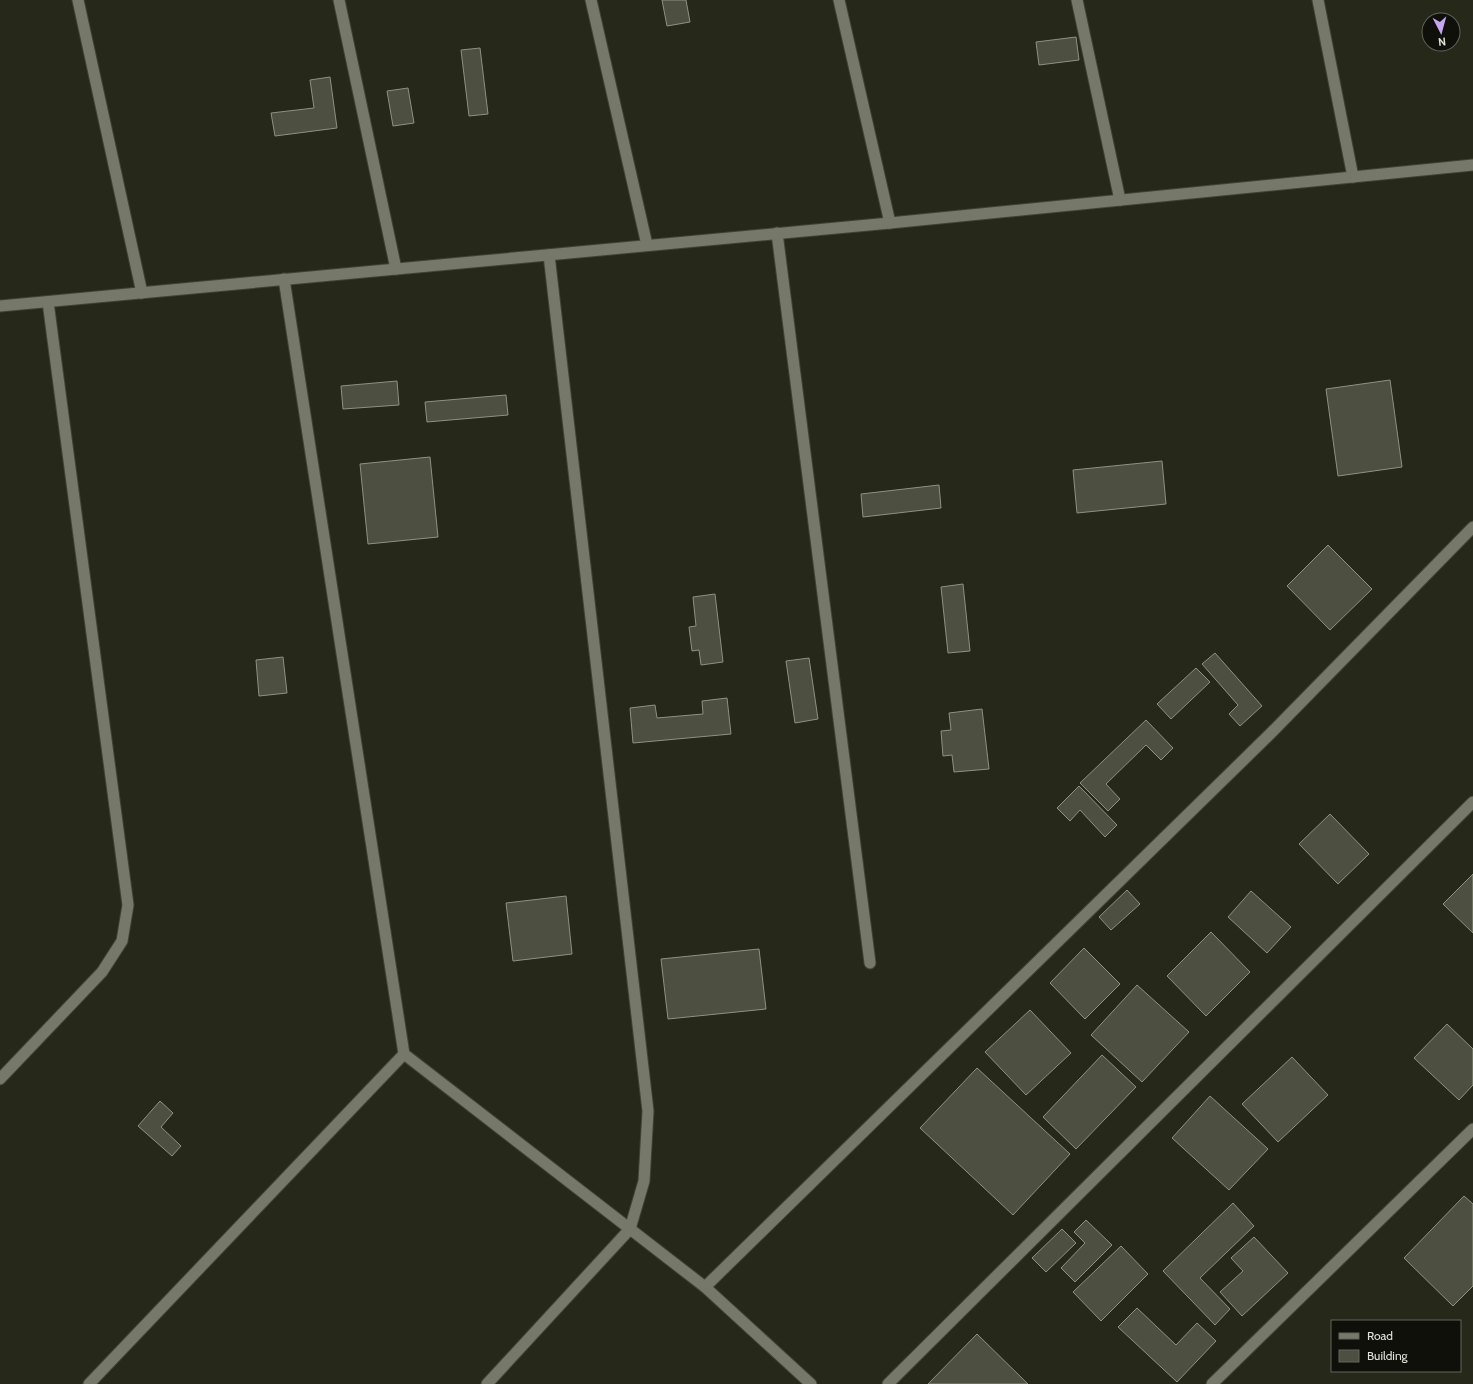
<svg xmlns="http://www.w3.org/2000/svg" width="1473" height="1384" font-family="Cabin,sans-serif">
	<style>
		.building { fill: #4d5041; stroke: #8e9281 }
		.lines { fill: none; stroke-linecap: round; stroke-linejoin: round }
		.minor-casing { stroke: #414338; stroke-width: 13 }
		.minor { stroke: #767969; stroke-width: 11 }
	</style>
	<rect width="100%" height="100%" fill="#26281a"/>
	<g class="building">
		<path d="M662,0H686L690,22L667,26Z"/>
		<path d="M1076,37L1079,60L1039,65L1036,42Z"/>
		<path d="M480,48L488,114L469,116L461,50Z"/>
		<path d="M330,77L337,128L275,136L271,113L314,108L310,80Z"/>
		<path d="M408,88L414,123L393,126L387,91Z"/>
		<path d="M1390,380L1402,467L1338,476L1326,389Z"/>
		<path d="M397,381L399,405L343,409L341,386Z"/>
		<path d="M506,395L508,415L427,422L425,402Z"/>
		<path d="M430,457L438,537L368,544L360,464Z"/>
		<path d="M1162,461L1166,504L1077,513L1073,470Z"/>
		<path d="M939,485L941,508L863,517L861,494Z"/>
		<path d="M1328,545L1372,589L1330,630L1287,586Z"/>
		<path d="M963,584L970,651L948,653L941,587Z"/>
		<path d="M715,594L723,662L701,665L699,650L692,651L689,627L696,626L693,597Z"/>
		<path d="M1215,653L1262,706L1240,726L1229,714L1238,705L1202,664Z"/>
		<path d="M283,657L287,693L259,696L256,660Z"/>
		<path d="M809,658L818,719L795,723L786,661Z"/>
		<path d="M1196,668L1210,682L1171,719L1157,704Z"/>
		<path d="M727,698L731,734L633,743L630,708L655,705L657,718L703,714L702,701Z"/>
		<path d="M982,709L989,769L954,772L952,755L943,756L941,731L951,730L949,713Z"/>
		<path d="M1146,720L1173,748L1161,760L1146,745L1106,784L1120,799L1108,811L1080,783Z"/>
		<path d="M1079,786L1117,825L1105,837L1080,810L1070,821L1057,808Z"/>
		<path d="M1330,814L1369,854L1338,884L1299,844Z"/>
		<path d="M1473,874V933L1443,904Z"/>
		<path d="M1127,890L1140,904L1111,930L1099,917Z"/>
		<path d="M1251,891L1291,927L1267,953L1228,917Z"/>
		<path d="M566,896L572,954L513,961L506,903Z"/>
		<path d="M1211,932L1250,972L1206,1016L1167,976Z"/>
		<path d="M1084,948L1120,984L1085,1019L1050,983Z"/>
		<path d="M759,949L766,1009L668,1019L661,959Z"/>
		<path d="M1137,985L1189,1032L1142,1082L1091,1035Z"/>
		<path d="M1030,1010L1071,1053L1026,1095L985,1052Z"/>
		<path d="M1447,1024L1473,1049V1085L1459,1100L1414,1058Z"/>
		<path d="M1102,1055L1136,1087L1076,1149L1043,1117Z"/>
		<path d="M1292,1057L1328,1095L1278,1142L1242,1104Z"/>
		<path d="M977,1068L1070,1154L1013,1215L920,1128Z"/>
		<path d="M1210,1096L1268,1149L1229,1190L1172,1138Z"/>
		<path d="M160,1101L173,1113L161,1127L181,1146L172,1156L138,1126Z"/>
		<path d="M1464,1196L1473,1204V1286L1453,1306L1404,1258Z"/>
		<path d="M1233,1203L1254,1226L1200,1278L1230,1309L1215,1325L1163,1271Z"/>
		<path d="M1086,1220L1112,1245L1075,1282L1061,1268L1085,1243L1074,1232Z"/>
		<path d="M1062,1229L1076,1243L1046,1272L1032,1258Z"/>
		<path d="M1254,1237L1288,1273L1242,1316L1220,1292L1243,1271L1231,1258Z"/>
		<path d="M1121,1246L1148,1274L1101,1321L1073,1292Z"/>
		<path d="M1137,1308L1176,1345L1197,1323L1216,1341L1177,1382L1118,1327Z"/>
		<path d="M977,1334L1028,1384H928Z"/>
	</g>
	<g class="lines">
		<g class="minor-casing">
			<g id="minor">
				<path d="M78,0L142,293"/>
				<path d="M339,0L396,269"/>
				<path d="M591,0L647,245"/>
				<path d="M839,0L890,223"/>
				<path d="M1077,0L1120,200"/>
				<path d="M1318,0L1353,177"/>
				<path d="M777,233L870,963"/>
				<path d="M284,279L404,1054L705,1287L811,1384"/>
				<path d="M0,306L890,223L1473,165"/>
				<path d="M0,1079L102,972L122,941L128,905L48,302"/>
				<path d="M705,1287L1270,734L1473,527"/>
				<path d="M89,1384L404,1054"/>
				<path d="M487,1384L630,1229L644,1181L648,1111L549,255"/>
				<path d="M888,1384L1473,802"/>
				<path d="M1212,1384L1473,1129"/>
			</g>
		</g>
		<use href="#minor" class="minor"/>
	</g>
	<rect x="1331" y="1320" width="130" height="52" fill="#0f100a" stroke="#63645d"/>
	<rect x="1339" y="1333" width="20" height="6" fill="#767969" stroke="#63645d"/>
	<text x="1367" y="1340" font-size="12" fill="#e1e3da">Road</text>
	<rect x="1339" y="1350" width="20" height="12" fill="#4d5041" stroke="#63645d"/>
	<text x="1367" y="1360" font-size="12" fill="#e1e3da">Building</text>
	<g transform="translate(1441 32) rotate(174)"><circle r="19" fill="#0f100a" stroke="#63645d"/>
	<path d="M0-3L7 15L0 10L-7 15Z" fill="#c6a6f0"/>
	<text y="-6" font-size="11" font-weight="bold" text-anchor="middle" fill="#e1e3da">N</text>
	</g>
</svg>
